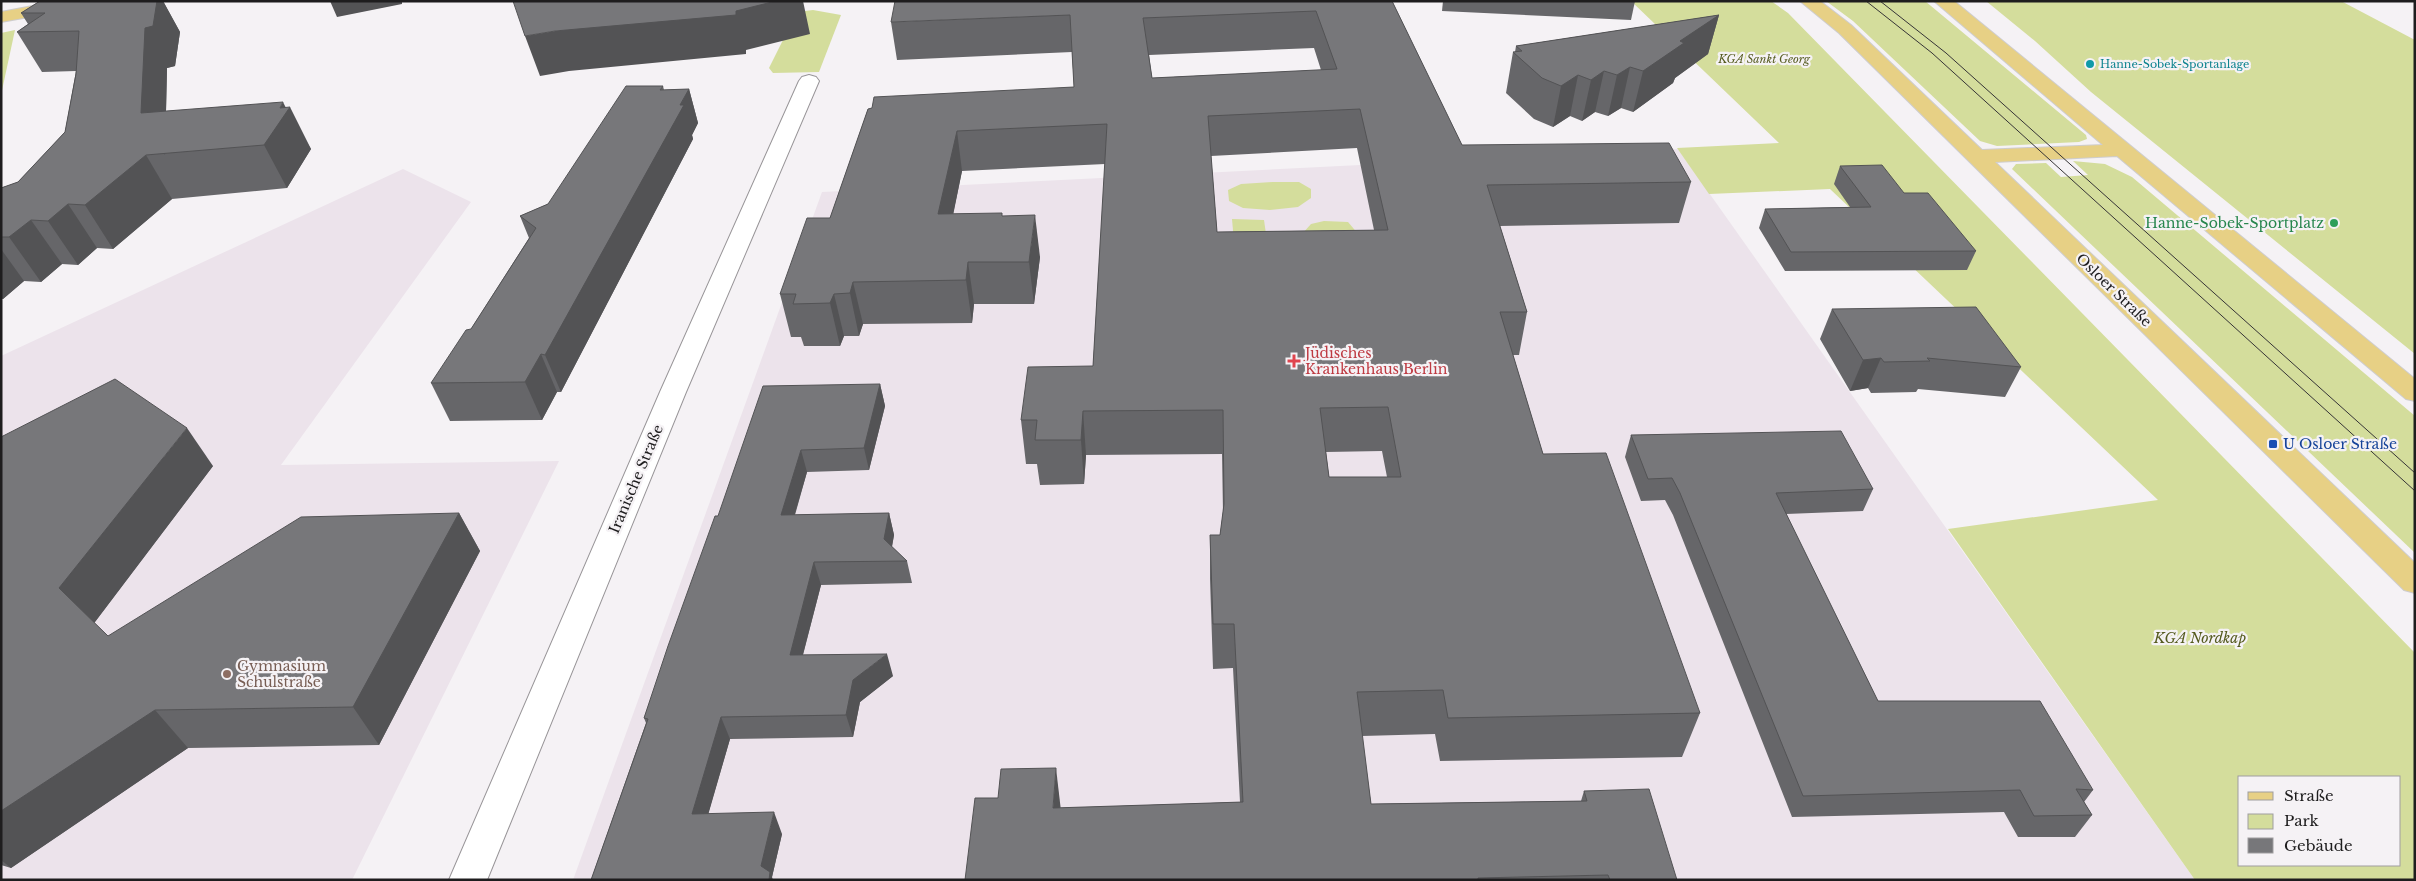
<svg xmlns="http://www.w3.org/2000/svg" width="2416" height="881" font-family="'Libre Baskerville',serif">
	<style>
		.built { fill: #ece3eb }
		.green { fill: #d4dd9c; fill-rule: evenodd }
		.lines { fill: none; stroke-linecap: round; stroke-linejoin: round }
		.street-casing { stroke: #989598; stroke-width: 2 }
		.primary-casing { stroke: #cecdce; stroke-width: 2 }
		.street { fill: #fff; fill-rule: evenodd }
		.primary { fill: #e7d085; fill-rule: evenodd }
		.tram { stroke: #363436; stroke-width: 1 }
		.wall { fill: #666669; fill-rule: evenodd }
		.shaded-wall { fill: #535355 }
		.building { fill: #77777a; stroke: #535355; fill-rule: evenodd }
		.culture-dot { fill: #0f9aa8; stroke: #f5f2f5; stroke-width: 2 }
		.leisure-dot { fill: #2e9e5b; stroke: #f5f2f5; stroke-width: 2 }
		.health-dot { fill: #e0444e; stroke: #f5f2f5; stroke-width: 2 }
		.transit-dot { fill: #1a4fb4; stroke: #f5f2f5; stroke-width: 2 }
		.education-dot { fill: #8d6e63; stroke: #f5f2f5; stroke-width: 2 }
		.labels { text-anchor: middle; dominant-baseline: central; stroke-width: 4.5; stroke-linejoin: round; paint-order: stroke }
		.far-park-label { font-size: 11px; font-style: italic; fill: #555b1f; stroke: #f5f2f5 }
		.far-culture-label { font-size: 11px; fill: #0d838f; stroke: #f5f2f5; text-anchor: start }
		.leisure-label { font-size: 14px; fill: #27864d; stroke: #f5f2f5; text-anchor: end }
		.street-label { font-size: 14px; fill: #1e1d1e; stroke: #f5f2f5 }
		.health-label { font-size: 14px; fill: #be3a42; stroke: #f5f2f5; text-anchor: start }
		.transit-label { font-size: 14px; fill: #164399; stroke: #f5f2f5; text-anchor: start }
		.park-label { font-size: 14px; font-style: italic; fill: #555b1f; stroke: #f5f2f5 }
		.education-label { font-size: 14px; fill: #785e54; stroke: #f5f2f5; text-anchor: start }
	</style>
	<rect width="100%" height="100%" fill="#f5f2f5"/>
	<g class="built">
		<path d="M1678,149L2195,880H573L822,192Z"/>
		<path d="M403,169L471,202L281,465L559,461L352,880H1V356Z"/>
	</g>
	<g class="green">
		<path d="M1631,1H1771L1788,13L2415,653V880H2195L1948,529L2158,500L1830,189L1709,194L1677,148L1779,143ZM2240,777H2400V865H2240Z"/>
		<path d="M1826,1H1925L2086,135L2087,139L2079,142L1997,146L1980,141L1853,21Z"/>
		<path d="M1986,1H2341L2415,40V354L2091,92L2035,41Z"/>
		<path d="M813,10L841,15L819,72L773,73L769,68L797,12Z"/>
		<path d="M15,30L1,95V33Z"/>
		<path d="M2073,161L2105,164L2132,177L2415,416V553L2012,169L2016,164L2046,163L2061,177L2088,175Z"/>
		<path d="M1272,182H1299L1311,189V198L1298,207L1270,210L1243,208L1229,201L1228,190L1241,184Z"/>
		<path d="M1232,219L1264,220L1267,241L1234,242Z"/>
		<path d="M1324,221L1348,222L1359,235L1303,233L1311,224Z"/>
	</g>
	<g class="lines">
		<g class="street-casing">
			<path id="street" d="M809,75L816,77L819,81L686,392L487,880H449L660,392L799,81L802,77Z"/>
		</g>
		<g class="primary-casing">
			<g id="primary">
				<path d="M59,1H99L96,5L90,6L1,22V12Z"/>
				<path d="M1800,1H1820L1851,25L1982,150L2103,145L1934,1H1954L2415,379V401L2406,399L2117,156L1995,162L2415,563V593L2404,590L1839,33Z"/>
			</g>
		</g>
		<use href="#street" class="street"/>
		<use href="#primary" class="primary"/>
		<g class="tram">
			<path d="M1866,1L1932,53L2415,491"/>
			<path d="M1880,1L1946,53L2415,473"/>
		</g>
	</g>
	<g class="wall">
		<path d="M40,1H163L180,32L175,66L167,68L166,111L286,108L311,149L287,188L172,199L113,249L97,248L78,265L62,264L41,282L24,281L3,299H1V188L18,182L65,132L76,71L42,72L17,32L28,24L21,13Z"/>
		<path d="M1392,1L1462,145L1691,182L1679,223L1500,226L1527,312L1519,355H1513L1543,454L1700,713L1682,757L1440,761L1435,734L1362,736L1371,804L1581,801L1584,791L1677,880H965L1061,808L1240,802L1233,668L1213,669L1210,579V535H1220L1223,512L1222,454L1086,455L1084,484L1040,485L1037,464H1026L1021,420L1093,366L1105,164L962,171L953,214L1003,216L1040,257L1034,304H974L972,323L863,324L859,336H844L840,346H804L801,337H791L780,294L830,218L868,109L1074,87L1072,52L897,60L891,22ZM1314,48L1321,70L1152,78L1149,55ZM1357,148L1374,230L1217,232L1211,156ZM1382,451L1387,477H1329L1326,452Z"/>
		<path d="M1443,1H1635L1631,20L1442,11Z"/>
		<path d="M1719,15L1708,54L1675,78L1673,83L1633,112L1621,108L1608,116L1595,112L1582,121L1570,116L1553,127L1534,119L1506,93L1513,52H1515L1516,46Z"/>
		<path d="M663,86L664,90L689,89L698,123L692,135L693,139L561,392H557L542,420L450,421L431,383L471,329L529,238L520,216L548,204Z"/>
		<path d="M1840,166L1904,193L1976,251L1967,270L1785,271L1759,228L1765,209L1850,207L1834,184Z"/>
		<path d="M1832,309L2021,367L2005,397L1918,389L1916,392L1871,393L1868,388L1850,391L1820,339Z"/>
		<path d="M880,384L885,406L869,470L807,472L795,515L889,513L894,535L892,547L907,561L912,583L821,585L803,655L893,676L860,702L853,737L730,739L708,814L782,834L772,877L591,880L646,723L644,718L718,516Z"/>
		<path d="M1631,435L1873,489L1863,511L1786,514L1878,701L2093,790L2084,802L2092,815L2075,837H2018L2004,812L1792,817L1673,515L1665,500L1641,501L1625,457Z"/>
		<path d="M1,437L213,466L94,623L108,636L459,513L480,551L379,745L188,748L11,868L1,865Z"/>
	</g>
	<g class="shaded-wall">
		<path d="M157,1H163L180,32L175,66L167,68L165,155L141,113L134,11Z"/>
		<path d="M330,1H402V4L337,17Z"/>
		<path d="M776,1H803L810,34L746,50V54L569,71L540,76L525,36L555,31Z"/>
		<path d="M1719,15L1708,54L1675,78L1673,83L1633,112L1643,71L1680,41Z"/>
		<path d="M1630,67L1621,108L1608,116L1617,75Z"/>
		<path d="M1604,71L1595,112L1582,121L1591,80Z"/>
		<path d="M1578,75L1570,116L1553,127L1561,86Z"/>
		<path d="M689,89L698,123L692,135L693,139L561,392L545,355Z"/>
		<path d="M283,102L287,110L290,107L311,149L287,188L264,145L280,108Z"/>
		<path d="M957,131L962,171L945,255L938,214Z"/>
		<path d="M146,155L172,199L113,249L85,205Z"/>
		<path d="M68,204L97,248L78,265L48,221Z"/>
		<path d="M1035,215L1040,257L1034,304L1029,262Z"/>
		<path d="M31,220L62,264L41,282L9,237Z"/>
		<path d="M1,249L24,281L3,299L1,296Z"/>
		<path d="M968,262L974,304L972,323L966,280Z"/>
		<path d="M853,282L863,324L859,336L850,293Z"/>
		<path d="M834,294L844,336L840,346L830,303Z"/>
		<path d="M541,354L557,392L542,420L525,382Z"/>
		<path d="M1881,358L1868,388L1850,391L1863,360Z"/>
		<path d="M880,384L885,406L869,470L864,448Z"/>
		<path d="M1083,411L1086,455L1084,484L1081,440Z"/>
		<path d="M187,428L213,466L92,626L59,588Z"/>
		<path d="M801,450L807,472L788,537L781,515Z"/>
		<path d="M459,513L480,551L379,745L353,707Z"/>
		<path d="M889,513L894,535L889,562L884,539Z"/>
		<path d="M814,562L821,585L797,677L790,655Z"/>
		<path d="M887,654L893,676L860,702L853,737L846,715L853,680Z"/>
		<path d="M155,710L188,748L11,868L1,860V811Z"/>
		<path d="M721,717L730,739L702,836L692,814Z"/>
		<path d="M1056,768L1061,811L1053,808Z"/>
		<path d="M774,812L782,834L772,877L773,880H767L761,866Z"/>
	</g>
	<g class="building">
		<path d="M40,1H157L153,26L145,28L141,113L283,102L280,108L290,107L264,145L146,155L85,205L68,204L48,221L31,220L9,237H1V188L18,182L65,132L76,74L79,31L17,32L45,13H21Z"/>
		<path d="M513,1H776L736,11V15L555,31L525,36Z"/>
		<path d="M895,1H1392L1462,145L1669,143L1691,182L1487,185L1527,312H1500L1543,454L1606,453L1700,713L1448,718L1443,690L1357,692L1371,804L1587,801L1584,791L1649,789L1677,880H1610L1608,875L1478,878V880H965L975,798H998L1001,769L1056,768L1053,808L1243,802L1234,624H1213L1210,535H1220L1224,504L1223,410L1083,411L1081,440H1035L1037,420H1021L1028,367L1093,366L1107,124L957,131L938,214L1002,213V216L1035,215L1029,262H968L966,280L853,282L850,293L834,294L830,303L793,304L796,294H780L807,218H830L868,109L872,108L874,97L1074,87L1070,15L891,22ZM1316,11L1337,69L1152,78L1143,18ZM1360,109L1388,230L1217,232L1208,116ZM1388,407L1401,477H1329L1320,408Z"/>
		<path d="M1719,15L1680,41L1684,43L1643,71L1630,67L1617,75L1604,71L1591,80L1578,75L1561,86L1542,78L1513,52L1522,51L1516,46Z"/>
		<path d="M626,86H663L660,90L689,89L680,105H684L545,355L541,354L525,382L431,383L466,330L471,329L536,228L520,216L548,204Z"/>
		<path d="M1882,165L1904,193H1928L1976,251L1791,252L1765,209L1871,207L1840,166Z"/>
		<path d="M1976,307L2021,367L1927,358L1930,361L1884,362L1881,358L1863,360L1832,309Z"/>
		<path d="M115,379L187,428L59,588L108,636L301,517L459,513L353,707L155,710L1,811V437Z"/>
		<path d="M880,384L864,448L801,450L781,515L889,513L884,539L907,561L814,562L790,655L887,654L853,680L846,715L721,717L692,814L774,812L761,866L770,872L769,880H591L648,719L644,718L668,646L715,516H718L763,386Z"/>
		<path d="M1841,431L1873,489L1776,493L1878,701H2040L2093,790L2076,789L2092,815L2034,816L2020,790L1803,796L1680,493L1672,478L1648,479L1631,435Z"/>
	</g>
	<circle class="culture-dot" cx="2090" cy="64" r="5"/>
	<circle class="leisure-dot" cx="2334" cy="223" r="5"/>
	<path class="health-dot" d="M1291.5 353.5h5v5h5v5h-5v5h-5v-5h-5v-5h5z"/>
	<rect class="transit-dot" x="2268" y="439" width="10" height="10" rx="2.5"/>
	<circle class="education-dot" cx="227" cy="674" r="5"/>
	<g class="labels">
		<g class="far-park-label">
			<text x="1764" y="59">KGA Sankt Georg</text>
		</g>
		<g class="far-culture-label">
			<text x="2100" y="64">Hanne-Sobek-Sportanlage</text>
		</g>
		<g class="leisure-label">
			<text x="2324" y="223">Hanne-Sobek-Sportplatz</text>
		</g>
		<g class="street-label">
			<text transform="translate(2114 290) rotate(44)">Osloer Straße</text>
			<text transform="translate(636 479) rotate(-67)">Iranische Straße</text>
		</g>
		<g class="health-label">
			<text x="1305" y="353">Jüdisches<tspan x="1305" dy="16">Krankenhaus Berlin</tspan></text>
		</g>
		<g class="transit-label">
			<text x="2283" y="444">U Osloer Straße</text>
		</g>
		<g class="park-label">
			<text x="2200" y="638">KGA Nordkap</text>
		</g>
		<g class="education-label">
			<text x="237" y="666">Gymnasium<tspan x="237" dy="16">Schulstraße</tspan></text>
		</g>
	</g>
	<rect width="2416" height="881" fill="none" stroke="#1e1d1e" stroke-width="5"/>
	<rect x="2238" y="776" width="162" height="90" fill="#f5f2f5" stroke="#9f9d9f"/>
	<rect x="2248" y="792" width="25" height="8" fill="#e7d085" stroke="#9f9d9f"/>
	<text x="2284" y="801" font-size="15" fill="#1e1d1e">Straße</text>
	<rect x="2248" y="814" width="25" height="15" fill="#d4dd9c" stroke="#9f9d9f"/>
	<text x="2284" y="826" font-size="15" fill="#1e1d1e">Park</text>
	<rect x="2248" y="838" width="25" height="15" fill="#77777a" stroke="#9f9d9f"/>
	<text x="2284" y="851" font-size="15" fill="#1e1d1e">Gebäude</text>
</svg>
